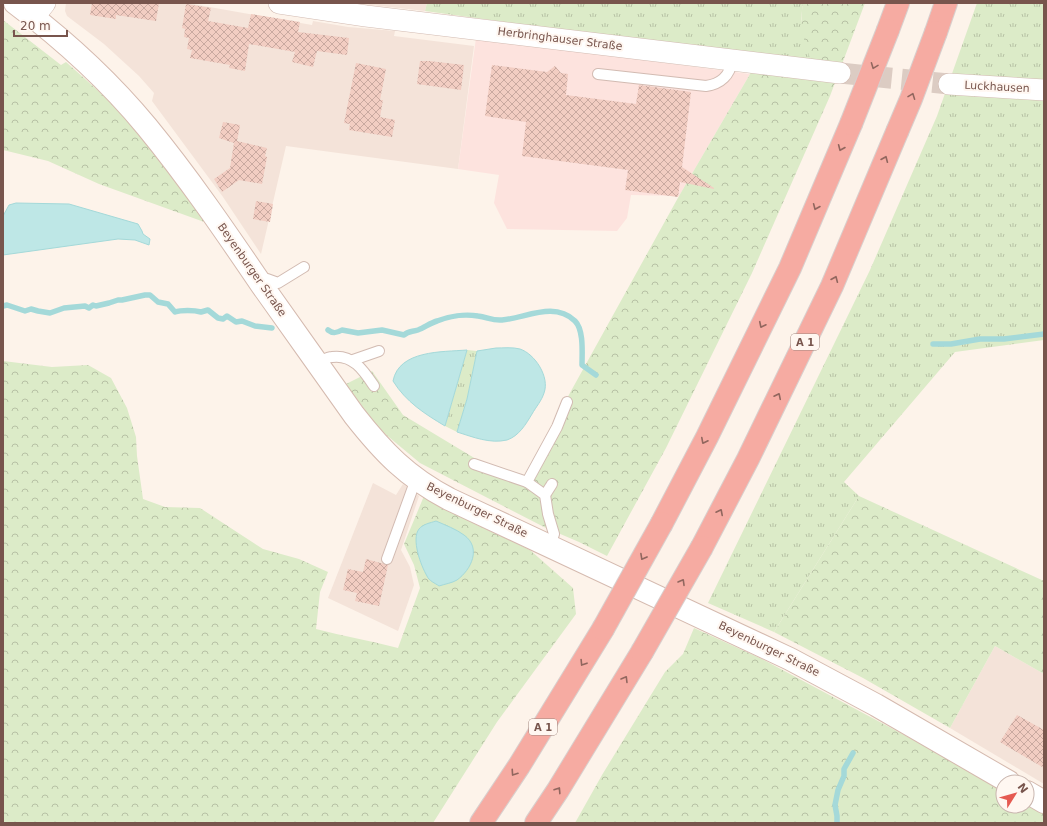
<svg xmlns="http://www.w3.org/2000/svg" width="1047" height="826" font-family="'DejaVu Sans',sans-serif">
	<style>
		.residential { fill: #f4e3d9 }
		.commercial { fill: #fde3de }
		.grass { fill: url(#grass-tufts) }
		.forest { fill: url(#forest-crowns) }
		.water { fill: #bee7e6; stroke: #a4d9d9 }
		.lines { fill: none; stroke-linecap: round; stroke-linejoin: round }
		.stream { stroke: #a4d9d9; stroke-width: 5.5 }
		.building { fill: url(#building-cross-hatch) }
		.minor-tunnel { stroke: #dcccc3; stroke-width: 21; stroke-dasharray: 21 10; stroke-linecap: butt }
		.service-casing { stroke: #d2bbb2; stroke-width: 12 }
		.minor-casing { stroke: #d2bbb2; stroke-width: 22 }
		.secondary-casing { stroke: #d5baaf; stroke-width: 24 }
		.motorway-casing { stroke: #d9cfcd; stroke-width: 24 }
		.service { stroke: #fff; stroke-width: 10 }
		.minor { stroke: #fff; stroke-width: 21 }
		.secondary { stroke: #fff; stroke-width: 22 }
		.motorway { stroke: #f6aba2; stroke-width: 22 }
		.motorway-bridge-casing { stroke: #d9cfcd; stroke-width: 24; stroke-linecap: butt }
		.motorway-bridge { stroke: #f6aba2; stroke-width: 22 }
		.oneway { stroke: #91665e }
		.labels { text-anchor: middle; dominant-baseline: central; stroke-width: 4; stroke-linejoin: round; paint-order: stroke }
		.shield { fill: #fff7f1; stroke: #a0867e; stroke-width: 1 }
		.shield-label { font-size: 10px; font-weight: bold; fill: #78554d }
		.street-label { font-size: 11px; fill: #78554d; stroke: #fff7f1 }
	</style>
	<defs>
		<pattern id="grass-tufts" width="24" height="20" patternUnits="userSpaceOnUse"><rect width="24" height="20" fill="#dcebc8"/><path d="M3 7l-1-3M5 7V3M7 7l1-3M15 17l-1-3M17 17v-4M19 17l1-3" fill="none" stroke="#b7c1a5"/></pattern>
		<pattern id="forest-crowns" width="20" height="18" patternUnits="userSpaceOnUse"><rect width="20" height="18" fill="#dcebc8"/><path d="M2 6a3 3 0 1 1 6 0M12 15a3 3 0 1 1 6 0" fill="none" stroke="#b7c1a5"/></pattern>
		<pattern id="building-cross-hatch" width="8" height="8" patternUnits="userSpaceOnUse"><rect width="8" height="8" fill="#f2cdc2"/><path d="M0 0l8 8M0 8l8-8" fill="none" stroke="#c9a9a0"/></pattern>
	</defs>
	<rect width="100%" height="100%" fill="#fdf3ea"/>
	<g class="residential">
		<path d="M66,3H187L312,25L313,21L348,27L395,31L394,36L474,46L458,169L286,146L261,254L223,197L152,101L154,93L139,76L104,44L67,16L65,11Z"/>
		<path d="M353,3H427L425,11Z"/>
		<path d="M373,483L396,495L403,484L419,496L401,550L410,567L414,585L398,631L328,598Z"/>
		<path d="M995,646L1044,674V784L950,728Z"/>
	</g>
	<path class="commercial" d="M476,38L750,74L679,196L631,195L627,218L617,231L507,229L494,203L499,175L458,169Z"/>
	<g class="grass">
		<path d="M427,3H803L801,19L811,61L756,57L425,11Z"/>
		<path d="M977,3H1044V340L955,352L844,482L859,496L774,632L708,603L870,270L937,116Z"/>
		<path d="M467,350L477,351L467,399L457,432L445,426Z"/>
	</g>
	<g class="forest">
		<path d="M803,3H865L830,96L752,273L666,448L607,556L579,542L544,527L420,463L378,428L346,384L372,371L403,415L519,485L679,196L750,74L756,57L811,60C803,38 799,27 803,3Z"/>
		<path d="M3,20L61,65L66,62L112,103L164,160L207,223L99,184L48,161L3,150Z"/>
		<path d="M3,361L52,367L88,365L111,378L127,408L136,437L137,456L143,499L165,507L200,508L263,549L299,559L328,572L320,592L316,629C343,636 371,641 398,648L420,588L414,565L404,544L424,496L477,525L530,550L573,588L576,614L497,722L433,823H3Z"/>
		<path d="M859,496L1044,581V674L995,646L950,728L863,678L774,632Z"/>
		<path d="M694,628L762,659L994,783L1003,788V806H1027V803L1044,813V823H575L602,775L665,672L683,654Z"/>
	</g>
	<g class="water">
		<path d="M16,203L69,204L138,224L142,231L143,234L150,239L149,245L135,240L118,239L3,255V216L9,205Z"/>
		<path d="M496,348C503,348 513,347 520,349C535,354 550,377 544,393C542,400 536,407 532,414C526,424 519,436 507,440C490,444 473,437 457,432L467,399L477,351Z"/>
		<path d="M467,350L445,426C425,414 406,402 393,381C399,350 442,352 467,350Z"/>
		<path d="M436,521C445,525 456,529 464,535C482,548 471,570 457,580C452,583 445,584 439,586C435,583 429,581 427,576C421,566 411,539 419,529C423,524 430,523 436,521Z"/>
	</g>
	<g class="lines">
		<g class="stream">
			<path d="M3,306L7,305L25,311L31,309L38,311L50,313L64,308L85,306L89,308L93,305L96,306L109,303L118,300H122L145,295H150L158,302L168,304L175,312C181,310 194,310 201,312L208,310L218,318L223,319L227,316L236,322L242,321L255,326L272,328"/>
			<path d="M328,330C333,334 337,333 342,330L358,333L382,330L404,335C408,331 412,332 418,330C424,328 430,323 437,321C449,316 465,314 478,316C487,317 493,321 502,320C526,318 554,301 575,321C584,330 582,353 582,365L596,375"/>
			<path d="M933,344H951L980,339H1004L1044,334"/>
			<path d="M837,823V816L835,805L838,790L844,776V769L853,753"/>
		</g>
	</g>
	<g class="building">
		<path d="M92,3H159L156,21L116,15V19L90,15Z"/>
		<path d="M186,4L211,8L208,21L248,28L251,14L300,22L298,32L349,38L347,55L317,51L313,67L292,62L295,52L249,44L245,71L229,68L230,65L190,58L192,50L187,49L189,38L184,37L185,29L182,28Z"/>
		<path d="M420,61H429L464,65L461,90L417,84Z"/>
		<path d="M356,63L386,69L380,100H383L380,117L395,120L392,137L349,130L350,124L344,123Z"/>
		<path d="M492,65L547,72L555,66L561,73L568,74L566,95L636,104L639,85L691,92L682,167L714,188V189L680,182L678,197L625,190L628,170L522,156L526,122L485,116Z"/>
		<path d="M223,122L240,125L237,141L267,148L265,156L267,157L262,184L239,180L222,192L214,179L230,168L234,143L219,138Z"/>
		<path d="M256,201L273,204L270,222L253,219Z"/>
		<path d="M366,559L388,565L379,606L355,601L357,593L343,590L348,569L363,572Z"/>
		<path d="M1017,715L1044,730V768L1000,742Z"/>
	</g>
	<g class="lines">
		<path class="minor-tunnel" d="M840,73L949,84"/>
		<g class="service-casing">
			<g id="service">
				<path d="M598,74L706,86C721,84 730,75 732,61"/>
				<path d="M260,280L267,279L278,283L304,267"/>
				<path d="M353,360L379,351"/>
				<path d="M317,363C322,361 327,357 332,357C353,354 364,371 374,386"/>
				<path d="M474,464L527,482"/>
				<path d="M545,495L552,484"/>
				<path d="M550,546L554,534L548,514L545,495L527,482L557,427L567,402"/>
				<path d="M387,559L416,479"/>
			</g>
		</g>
		<g class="minor-casing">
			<g id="minor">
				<path d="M279,3L366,16L840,73"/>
				<path d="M34,17L45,3"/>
				<path d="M949,84L1044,90"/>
			</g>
		</g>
		<g class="secondary-casing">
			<g id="secondary">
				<path d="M15,3C63,39 109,81 147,127C188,177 225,231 261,284C292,328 323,371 354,415C383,452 407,477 449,499L790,659L876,705L1009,782"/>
				<path d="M1027,792L1044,802"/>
			</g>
		</g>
		<g class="motorway-casing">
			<g id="motorway">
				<path d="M888,30L898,3"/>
				<path d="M936,32L946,3"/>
				<path d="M662,523L707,437L790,268L851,124"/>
				<path d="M702,547L748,459L832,286L897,132"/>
				<path d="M481,823L519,766L603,629"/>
				<path d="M536,823L558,790L642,652"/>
			</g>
		</g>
		<use href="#service" class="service"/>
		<use href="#minor" class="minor"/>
		<use href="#secondary" class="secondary"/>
		<use href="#motorway" class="motorway"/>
		<g class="motorway-bridge-casing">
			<g id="motorway-bridge">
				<path d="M851,124L888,30"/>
				<path d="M897,132L911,99L936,32"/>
				<path d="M603,629L662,523"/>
				<path d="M642,652L702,547"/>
			</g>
		</g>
		<use href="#motorway-bridge" class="motorway-bridge"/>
	</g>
	<defs><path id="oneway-chevron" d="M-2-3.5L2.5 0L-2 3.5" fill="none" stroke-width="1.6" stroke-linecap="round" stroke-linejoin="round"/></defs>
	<g class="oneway">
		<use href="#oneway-chevron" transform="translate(874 66) rotate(111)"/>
		<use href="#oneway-chevron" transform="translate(912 96) rotate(-69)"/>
		<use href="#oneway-chevron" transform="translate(841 148) rotate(113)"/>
		<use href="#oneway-chevron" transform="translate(885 159) rotate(-67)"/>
		<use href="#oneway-chevron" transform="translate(816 207) rotate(113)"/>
		<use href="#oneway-chevron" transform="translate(835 279) rotate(-67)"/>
		<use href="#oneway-chevron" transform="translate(762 325) rotate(116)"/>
		<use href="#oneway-chevron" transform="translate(778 396) rotate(-64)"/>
		<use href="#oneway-chevron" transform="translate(704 441) rotate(117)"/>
		<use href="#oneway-chevron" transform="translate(720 512) rotate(-63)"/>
		<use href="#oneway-chevron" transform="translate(643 557) rotate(119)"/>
		<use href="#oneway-chevron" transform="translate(682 582) rotate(-60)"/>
		<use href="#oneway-chevron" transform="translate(583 663) rotate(122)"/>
		<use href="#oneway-chevron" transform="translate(625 679) rotate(-59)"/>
		<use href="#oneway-chevron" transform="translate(514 773) rotate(124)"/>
		<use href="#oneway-chevron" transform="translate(558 790) rotate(-57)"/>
	</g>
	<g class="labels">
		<g class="shield">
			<rect x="791" y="334" width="28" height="16" rx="3"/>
			<rect x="529" y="719" width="28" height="16" rx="3"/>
		</g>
		<g class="shield-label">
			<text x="805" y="342">A 1</text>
			<text x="543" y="727">A 1</text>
		</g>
		<g class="street-label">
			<text transform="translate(560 39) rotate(7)">Herbringhauser Straße</text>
			<text transform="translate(997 87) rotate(3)">Luckhausen</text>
			<text transform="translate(252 270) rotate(55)">Beyenburger Straße</text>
			<text transform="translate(477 510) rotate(26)">Beyenburger Straße</text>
			<text transform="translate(769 649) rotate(26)">Beyenburger Straße</text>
		</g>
	</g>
	<rect width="1047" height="826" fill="none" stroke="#78554d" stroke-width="8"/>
	<g transform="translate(1015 794) rotate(53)"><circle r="19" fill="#fff7f1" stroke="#c9b6af"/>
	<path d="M0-3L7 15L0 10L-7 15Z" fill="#e55a51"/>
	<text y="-6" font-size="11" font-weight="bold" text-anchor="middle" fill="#78554d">N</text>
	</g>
	<path d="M14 30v6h53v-6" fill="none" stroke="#78554d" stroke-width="2"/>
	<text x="20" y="30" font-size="12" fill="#78554d" stroke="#fff7f1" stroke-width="3" paint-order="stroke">20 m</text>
</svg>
